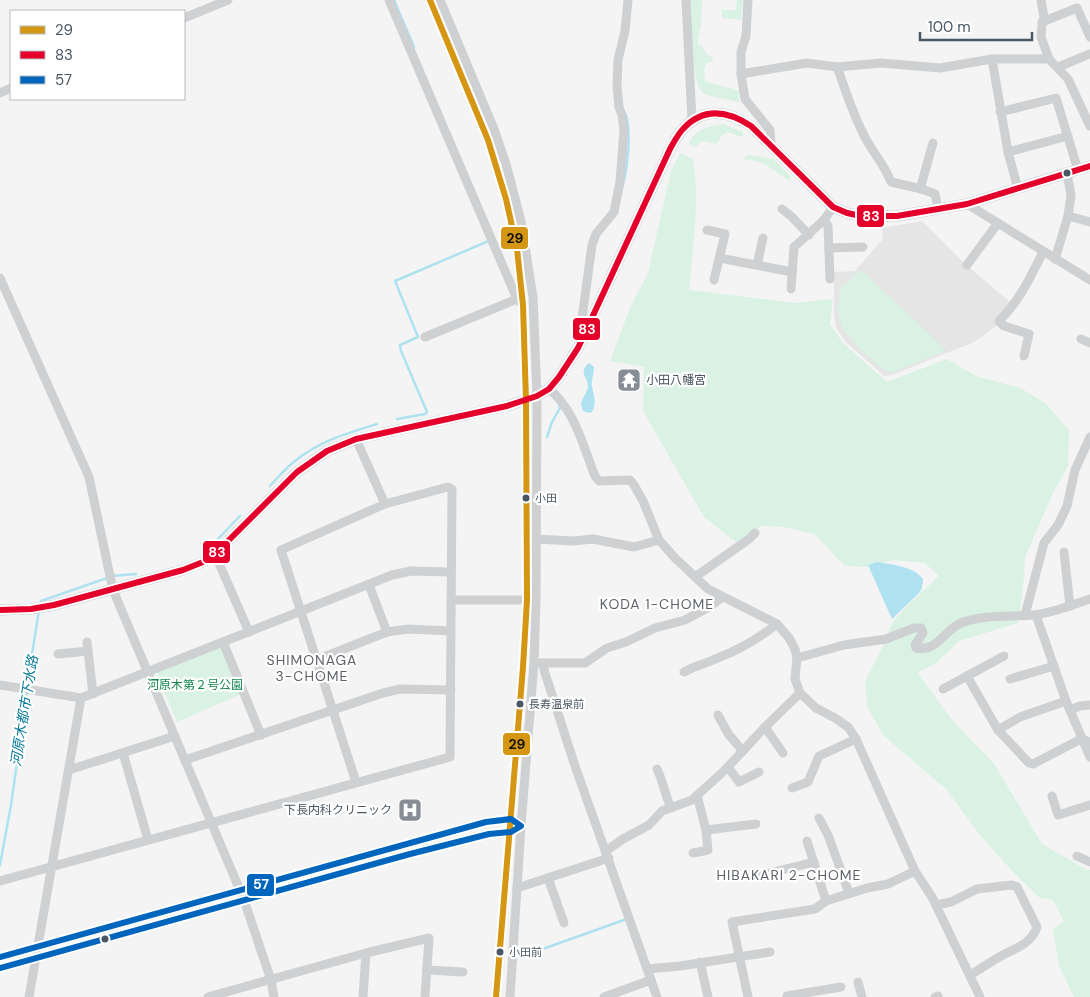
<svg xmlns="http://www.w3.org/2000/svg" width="1090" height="997" font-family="'DM Sans','Noto Sans JP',sans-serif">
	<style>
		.education { fill: #e6e5e6 }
		.green { fill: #d9f2e3 }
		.water { fill: #aee2f0 }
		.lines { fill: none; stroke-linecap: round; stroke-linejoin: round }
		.stream { stroke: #aee2f0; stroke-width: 2.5 }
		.minor { stroke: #ced0d2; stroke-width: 9 }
		.major { stroke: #caced1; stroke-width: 11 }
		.bus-1-casing { stroke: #fff; stroke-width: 10 }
		.bus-2-casing { stroke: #fff; stroke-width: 10 }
		.bus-3-casing { stroke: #fff; stroke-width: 10 }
		.bus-1 { stroke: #d49613; stroke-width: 6 }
		.bus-2 { stroke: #e4002b; stroke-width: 6 }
		.bus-3 { stroke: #0065bd; stroke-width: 6 }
		.bus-dot { fill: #4a5661; stroke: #fff; stroke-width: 2 }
		.labels { text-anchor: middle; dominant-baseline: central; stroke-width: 4.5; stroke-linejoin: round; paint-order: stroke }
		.bus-label { font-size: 11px; fill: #4a5661; stroke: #fff; text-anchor: start }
		.poi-label { font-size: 12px; fill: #4a5661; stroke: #fff; text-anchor: start }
		.park-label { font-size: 12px; fill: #17864f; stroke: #fff }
		.neighbourhood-label { font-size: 14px; letter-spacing: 1px; fill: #5f6368; stroke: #fff }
		.water-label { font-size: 14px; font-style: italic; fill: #0c7c9b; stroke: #fff }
		.line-badge { stroke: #fff; stroke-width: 2 }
		.badge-label { font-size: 14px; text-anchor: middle; font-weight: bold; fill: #fff }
		.pale-badge-label { font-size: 14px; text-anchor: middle; font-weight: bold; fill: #111 }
	</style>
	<rect width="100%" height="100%" fill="#f4f4f4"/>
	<path class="education" d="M922,221L964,263L1011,303L998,325L974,342L892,375L884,376L846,342L836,328L834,315V272L855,271L883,239L882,228Z"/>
	<g class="green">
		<path d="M690,0H703C701,9 702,16 701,25C700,32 697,36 698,44L702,46L707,55L712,56L713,61L706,63L704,71L705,81C716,86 728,86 739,91V102C730,100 708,97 702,92C692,83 691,16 690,0Z"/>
		<path d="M737,0H743L741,20L722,18V10H736Z"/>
		<path d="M723,124L743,132V136L741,137L727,132L722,135L717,144L702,141L695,147L690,145L689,142C697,129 709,126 723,124Z"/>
		<path d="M680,153L693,159C700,203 693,246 689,290L795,303L833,299L830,324L843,343L887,382L947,359L976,376L1020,388L1045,403L1069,430L1068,466L1053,493L1025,557L1023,588L1018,623L959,641L935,664L917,672L952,720L995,765L1042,844L1087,870H1090V997H1074L1059,966L1053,930L1064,921L1052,899L1040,898L1014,873L979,834L946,789L884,736L867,707L865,681L884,644L892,623L905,608L939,576L925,563L894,560L865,567L845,566L814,534L784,527L762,526L736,542L704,517L643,411L644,367L610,361L630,308L648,273L671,171Z"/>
		<path d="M750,155L774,159L791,177L789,181L764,163L743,159L746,156Z"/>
		<path d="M861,270L944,348L943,352L893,372L885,371C869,356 841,337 838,313C838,305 839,297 840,289Z"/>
		<path d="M221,646L241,694L177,722L156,672Z"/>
	</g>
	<g class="water">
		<path d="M589,363L594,367C594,373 591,382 592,387C594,397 597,402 592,412L589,413L583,411L581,403C583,398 587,391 588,387C589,378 577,373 589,363Z"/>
		<path d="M877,562C893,565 913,566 923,579L922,588L919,593L892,619L868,565Z"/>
	</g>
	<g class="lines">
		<g class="stream">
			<path d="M394,0L414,47"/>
			<path d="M624,181C628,163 631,133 626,115"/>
			<path d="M397,419L425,414L427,412L401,351L400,345L418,337L395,281L491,240"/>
			<path d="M547,437L552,422L560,408L559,406"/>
			<path d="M270,486C278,477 286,468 295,461C319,441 348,433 377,424"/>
			<path d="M211,549L218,539L240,516"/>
			<path d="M112,576L136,574"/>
			<path d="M40,605L41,601L107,578"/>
			<path d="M27,686L39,610"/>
			<path d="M0,865L11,805L27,692"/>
			<path d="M523,956L624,920"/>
		</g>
		<g class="minor">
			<path d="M389,0L517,299L523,305"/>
			<path d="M430,0L488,140L506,199L517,249L523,305L526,400L527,600L523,667L496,997"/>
			<path d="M440,0L494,129L506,164L521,221L533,297L537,396L536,600L534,663L521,826L510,997"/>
			<path d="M686,0L692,120"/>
			<path d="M748,0L746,36L741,52V74L745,99L770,130L771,143"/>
			<path d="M1041,0L1044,17L1042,25L1041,37L1049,59"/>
			<path d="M184,18L228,0"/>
			<path d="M1042,22L1077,8L1090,37"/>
			<path d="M992,59L1008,152L1018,189"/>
			<path d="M837,67C846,91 853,116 866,139C874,154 885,166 891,182L922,189L935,194L938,209"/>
			<path d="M1058,67L1090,54"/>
			<path d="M741,74L807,63L837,67L881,63L940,68L992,59H1049L1068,79L1090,126"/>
			<path d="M0,93L11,88"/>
			<path d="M1000,112L1056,98L1078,170"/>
			<path d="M1008,152L1068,136"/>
			<path d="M920,189L933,143"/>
			<path d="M967,204L1090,280"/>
			<path d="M782,209L792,217L809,235"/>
			<path d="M1068,216L1090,222"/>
			<path d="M824,220L828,226L830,279"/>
			<path d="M707,230L725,234L714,280"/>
			<path d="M829,248L863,247"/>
			<path d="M720,258L792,272"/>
			<path d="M1055,259L1068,216L1071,195L1067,173"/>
			<path d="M757,265L763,238"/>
			<path d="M967,265L998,223"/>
			<path d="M0,278L89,477L113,590L244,900L271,980L274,997"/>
			<path d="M791,289L794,247L824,220L833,207"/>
			<path d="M425,337L517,299"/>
			<path d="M1081,339L1090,343"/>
			<path d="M579,340L592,245L596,234L614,212L620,182L624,130L622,115L619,107L617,86L618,60L625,31L628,0"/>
			<path d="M1024,356L1029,334L1004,326L999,321C1019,302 1031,276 1043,252"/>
			<path d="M549,389C575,410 583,446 595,476L599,481L630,480L634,485L643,501L659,540L675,558L708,589L777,624L789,638L795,649L797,658L795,679L800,693L816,708L835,718L848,727L856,739L915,871L932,897L980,997"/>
			<path d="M356,439L385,504"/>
			<path d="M536,539L573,541L593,539L634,547L659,540"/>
			<path d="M1064,552L1070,606"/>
			<path d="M215,554L249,632"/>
			<path d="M695,577L749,539L755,533"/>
			<path d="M369,585L387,632"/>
			<path d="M451,600H531"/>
			<path d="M1025,615L1044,543L1058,525L1067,506L1075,470L1090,437"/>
			<path d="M1036,615L1066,701L1090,757"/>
			<path d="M87,642L93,694"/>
			<path d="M223,642L261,735"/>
			<path d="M58,654L88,651"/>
			<path d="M797,658L844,645L886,639L914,628H921L923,633L915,645L916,648C938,652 944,630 961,623C984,614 1011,617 1034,615C1053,613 1072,605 1090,599"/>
			<path d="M316,660L387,632L408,629L451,631"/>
			<path d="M539,663H585L607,648L626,642L655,628L685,620L711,606L722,597"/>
			<path d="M543,663L544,670L575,766L657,997"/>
			<path d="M684,672C696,665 708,663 720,657C741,649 759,638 777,624"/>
			<path d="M967,676L998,730L1020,717L1066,701"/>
			<path d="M1010,679L1054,666"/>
			<path d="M0,685L81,698L392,575L411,571L451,572"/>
			<path d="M943,689L1004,656"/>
			<path d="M1070,710L1080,706L1090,705"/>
			<path d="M718,715L729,735L743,751"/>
			<path d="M765,727L783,753"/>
			<path d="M998,730L1029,763L1033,764L1081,739L1090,742"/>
			<path d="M123,753L148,840"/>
			<path d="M185,760L383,693L400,689L451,690"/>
			<path d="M728,767L739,782L759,772"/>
			<path d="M657,769C663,781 665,795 671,808"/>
			<path d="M69,770L175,736"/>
			<path d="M792,788L808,782L819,756L856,739"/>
			<path d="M1052,796L1058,815L1090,805"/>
			<path d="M819,818L828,835L849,893"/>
			<path d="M706,830L756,824"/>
			<path d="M807,841L826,901"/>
			<path d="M606,851L623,839L649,825L662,811L692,800L725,770L765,727L800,693"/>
			<path d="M693,853L708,850L706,830L697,795"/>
			<path d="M1077,856L1090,862"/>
			<path d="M762,875L814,862"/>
			<path d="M548,878L564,923"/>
			<path d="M0,881L450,757L452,489L448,487L385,504L281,550L356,782"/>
			<path d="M517,888L609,858"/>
			<path d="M936,905L951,902L977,889L1012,885L1017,887L1037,927C1031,944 1016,948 1001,956C990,962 981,969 970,975"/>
			<path d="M0,957L486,822L511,819L521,826L511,832L489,834L410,854L0,968"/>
			<path d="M700,962L708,997"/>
			<path d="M647,969L680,966L770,952"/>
			<path d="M427,970L463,972"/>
			<path d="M858,982L862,997"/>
			<path d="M29,997L81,698"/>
			<path d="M208,997L366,953L429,938L425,997"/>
			<path d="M363,997L366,953"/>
			<path d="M604,997L651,980"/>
			<path d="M748,997L732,922L815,909L826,901L867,888L888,884L915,871"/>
			<path d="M787,997V996L841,987"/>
			<path d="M935,997L938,996"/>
		</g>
		<path class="major" d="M0,610L31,609L54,605L183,570L203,562L215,554L297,472L327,451L356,439L507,406L537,396L549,389L559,377L578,348L670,149C674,142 678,134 683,129C704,106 728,111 751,126L833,207L847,213L861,216H897L967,204L1090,166"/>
		<g class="bus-1-casing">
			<path id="bus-1" d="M430,0L488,140L506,199L517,249L523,305L526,400L527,600L523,667L496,997"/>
		</g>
		<g class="bus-2-casing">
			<path id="bus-2" d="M0,610L31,609L54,605L183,570L203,562L215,554L297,472L327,451L356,439L507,406L537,396L549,389L559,377L578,348L670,149C674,142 678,134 683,129C704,106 728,111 751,126L833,207L847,213L861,216H897L967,204L1090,166"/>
		</g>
		<g class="bus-3-casing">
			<path id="bus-3" d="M0,957L486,822L511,819L521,826L511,832L489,834L410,854L0,968"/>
		</g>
		<use href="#bus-1" class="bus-1"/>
		<use href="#bus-2" class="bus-2"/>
		<use href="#bus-3" class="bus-3"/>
	</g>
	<defs>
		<g id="temple-square" transform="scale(1.25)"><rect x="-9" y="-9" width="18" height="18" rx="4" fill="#868d94" stroke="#fff"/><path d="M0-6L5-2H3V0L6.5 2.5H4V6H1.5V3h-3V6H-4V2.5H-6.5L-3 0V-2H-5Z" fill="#fff"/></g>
		<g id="hospital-square" transform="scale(1.25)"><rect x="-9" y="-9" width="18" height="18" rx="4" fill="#868d94" stroke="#fff"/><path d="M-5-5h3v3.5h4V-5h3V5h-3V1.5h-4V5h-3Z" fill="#fff"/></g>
	</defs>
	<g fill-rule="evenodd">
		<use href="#temple-square" x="629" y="380"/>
		<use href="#hospital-square" x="410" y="810"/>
	</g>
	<g class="bus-dot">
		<circle cx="1067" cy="173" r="4.5"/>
		<circle cx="526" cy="498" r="4.5"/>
		<circle cx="520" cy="704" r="4.5"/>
		<circle cx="105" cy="939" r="4.5"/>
		<circle cx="500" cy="952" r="4.5"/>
	</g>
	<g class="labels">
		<g class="bus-label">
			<text x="535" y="498">小田</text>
			<text x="529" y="704">長寿温泉前</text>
			<text x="509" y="952">小田前</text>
		</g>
		<g class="poi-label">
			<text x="646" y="380">小田八幡宮</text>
			<text x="392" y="810" text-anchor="end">下長内科クリニック</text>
		</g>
		<g class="park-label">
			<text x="195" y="685">河原木第２号公園</text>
		</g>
		<g class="neighbourhood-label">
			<text x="657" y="604">KODA 1-CHOME</text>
			<text x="312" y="660">SHIMONAGA<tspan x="312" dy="16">3-CHOME</tspan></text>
			<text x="789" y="875">HIBAKARI 2-CHOME</text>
		</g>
		<g class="water-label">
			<text transform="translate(24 711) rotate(-81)">河原木都市下水路</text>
		</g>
	</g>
	<g class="line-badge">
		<rect x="856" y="204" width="29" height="24" rx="5" fill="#e4002b"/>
		<rect x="500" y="226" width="29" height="24" rx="5" fill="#d49613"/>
		<rect x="572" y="317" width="29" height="24" rx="5" fill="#e4002b"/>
		<rect x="202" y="540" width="29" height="24" rx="5" fill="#e4002b"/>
		<rect x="502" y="732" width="29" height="24" rx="5" fill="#d49613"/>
		<rect x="246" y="873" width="29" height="24" rx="5" fill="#0065bd"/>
	</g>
	<g class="badge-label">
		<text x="871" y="221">83</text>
		<text x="587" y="334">83</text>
		<text x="217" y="557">83</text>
		<text x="261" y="889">57</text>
	</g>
	<g class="pale-badge-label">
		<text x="515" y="243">29</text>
		<text x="517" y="749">29</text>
	</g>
	<rect x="10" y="10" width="175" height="90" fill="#ffffff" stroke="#b7bbc0"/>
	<rect x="20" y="26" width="25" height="8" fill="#d49613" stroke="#b7bbc0"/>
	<text x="55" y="35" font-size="15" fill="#4a5661">29</text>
	<rect x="20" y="51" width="25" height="8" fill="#e4002b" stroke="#b7bbc0"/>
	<text x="55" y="60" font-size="15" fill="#4a5661">83</text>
	<rect x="20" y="76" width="25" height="8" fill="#0065bd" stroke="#b7bbc0"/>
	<text x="55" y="85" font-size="15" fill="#4a5661">57</text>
	<path d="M920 32v8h112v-8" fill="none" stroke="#4a5661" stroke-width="2.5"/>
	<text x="928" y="32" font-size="15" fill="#4a5661" stroke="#ffffff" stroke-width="4" paint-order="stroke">100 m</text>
</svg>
